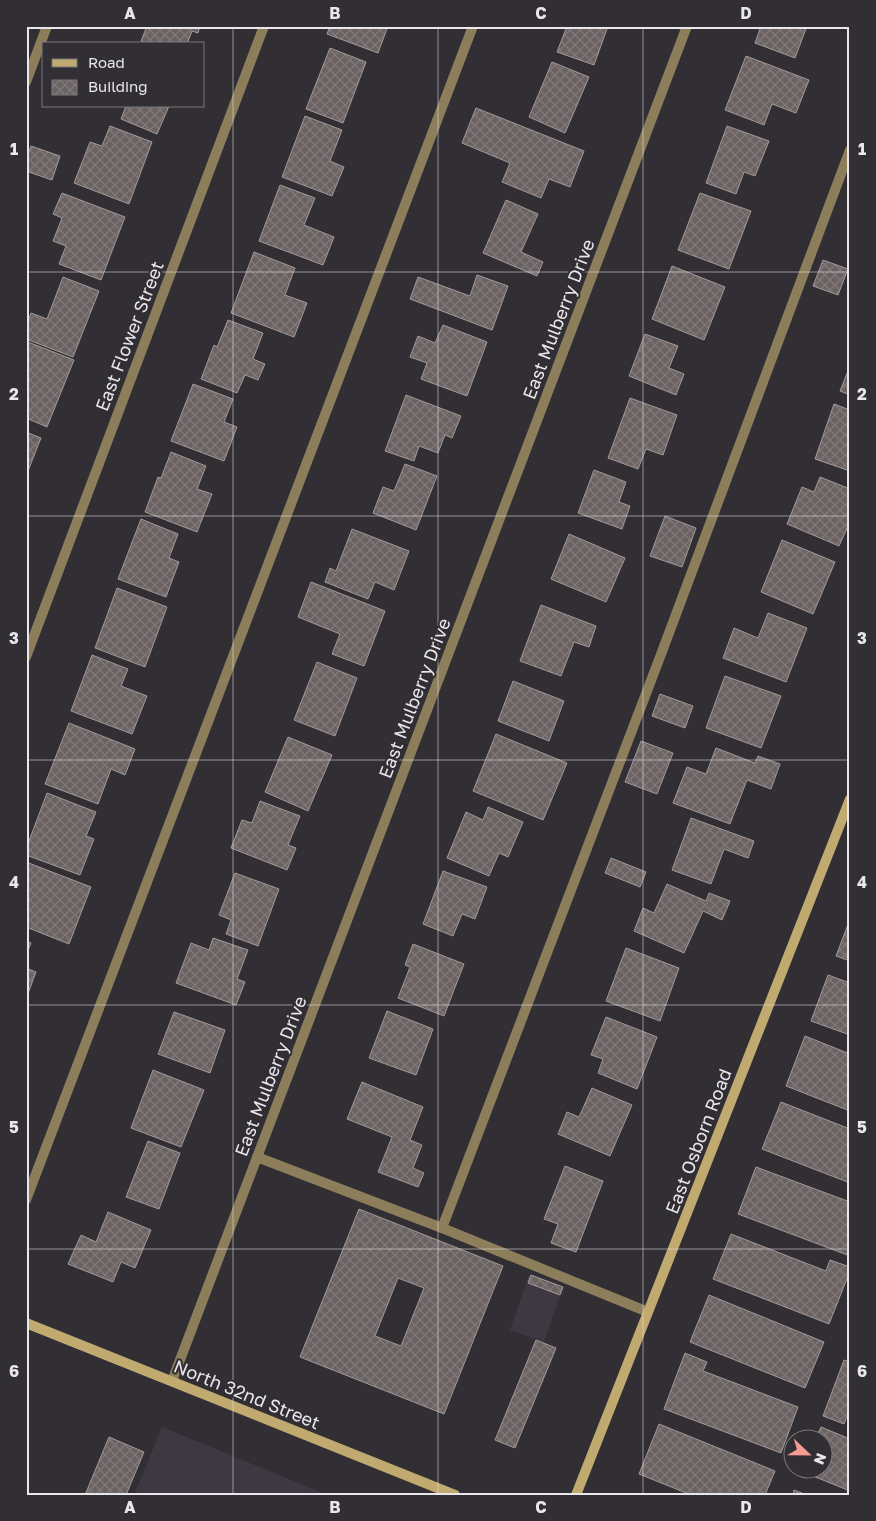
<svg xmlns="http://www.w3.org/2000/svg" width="876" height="1521" font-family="'Golos Text',sans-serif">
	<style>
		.built { fill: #3e3842 }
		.building { fill: url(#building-cross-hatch); stroke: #a29998; fill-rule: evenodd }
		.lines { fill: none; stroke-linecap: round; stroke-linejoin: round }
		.service { stroke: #8c7e5a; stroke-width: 10 }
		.minor { stroke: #8c7e5a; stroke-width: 10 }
		.secondary { stroke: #c0aa6f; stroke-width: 10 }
		.grid { fill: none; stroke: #e9e7eb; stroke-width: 1; stroke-opacity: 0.55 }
		.labels { text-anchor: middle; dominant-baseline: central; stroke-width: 4; stroke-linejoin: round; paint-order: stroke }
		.street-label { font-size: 18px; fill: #e9e7eb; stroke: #312e34 }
		.neatline { fill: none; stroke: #e9e7eb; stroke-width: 2 }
		.grid-label { font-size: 16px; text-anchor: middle; font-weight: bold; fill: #e9e7eb }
	</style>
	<defs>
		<pattern id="building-cross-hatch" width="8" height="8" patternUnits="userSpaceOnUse" patternTransform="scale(1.25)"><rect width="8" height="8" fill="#6b6262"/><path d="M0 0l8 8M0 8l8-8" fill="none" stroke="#807879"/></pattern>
	</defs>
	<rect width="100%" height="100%" fill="#312e34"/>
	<g class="built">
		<path d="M529,1275L563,1287L544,1342L510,1330Z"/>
		<path d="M162,1427L328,1495H134Z"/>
	</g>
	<g class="building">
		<path d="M147,26H200L198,33L192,31L187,44H148L141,41Z"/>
		<path d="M330,26H388L378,53L327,34Z"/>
		<path d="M567,26H608L594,65L557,52Z"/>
		<path d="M761,26H807L795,58L755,43Z"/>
		<path d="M330,48L366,62L343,123L306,109Z"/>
		<path d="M746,56L809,80L796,113L772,104L764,125L725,110Z"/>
		<path d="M552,62L589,77L565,133L529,117Z"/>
		<path d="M126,106H169L157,134L121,119Z"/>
		<path d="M476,108L584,151L570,187L549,179L541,198L502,182L510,163L462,143Z"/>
		<path d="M305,116L342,130L330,161L344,167L332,196L282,177Z"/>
		<path d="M110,126L152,142L129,204L74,183L90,142L102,146Z"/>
		<path d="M727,126L769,141L755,176L744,172L736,194L706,183Z"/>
		<path d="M31,146L60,156L52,180L26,171V159Z"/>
		<path d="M280,185L315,198L304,225L334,237L323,265L259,241Z"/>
		<path d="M62,193L125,217L101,280L59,264L66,246L53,241L62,218L53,214Z"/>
		<path d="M700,193L751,211L729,269L678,250Z"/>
		<path d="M506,200L538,214L521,252L543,262L537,276L483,253Z"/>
		<path d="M254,252L295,268L285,295L307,303L294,337L231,313Z"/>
		<path d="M823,260L848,269L838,295L813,286Z"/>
		<path d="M672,266L725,287L704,340L652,319Z"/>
		<path d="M477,275L508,286L492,330L410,299L418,277L470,296Z"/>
		<path d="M63,277L99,291L73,357L26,339V326L31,313L47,319Z"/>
		<path d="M228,320L263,333L253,359L265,364L258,380L245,375L237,393L201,379L214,345L217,347Z"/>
		<path d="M443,325L487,342L467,396L421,379L427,363L410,357L418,336L435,343Z"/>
		<path d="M645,334L678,346L669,368L684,374L676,395L629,376Z"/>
		<path d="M28,342L74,360L47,427L26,418V347Z"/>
		<path d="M850,366V395L840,391Z"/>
		<path d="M193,384L233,399L224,422L237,427L224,461L171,441Z"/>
		<path d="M406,395L461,416L452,438L445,435L438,453L419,446L414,461L385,451Z"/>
		<path d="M630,398L677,415L663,455L646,449L638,469L608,458Z"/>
		<path d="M834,404L850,410V471L815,459Z"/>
		<path d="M26,432L41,438L26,476Z"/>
		<path d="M171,452L206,466L197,489L212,494L197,532L145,512L158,477L161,478Z"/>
		<path d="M405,464L437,476L416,530L373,513L383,487L394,491Z"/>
		<path d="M594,470L626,482L619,502L630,506L622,529L578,513Z"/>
		<path d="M820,477L850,489V522L839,546L787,524L802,487L814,492Z"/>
		<path d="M665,516L696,528L682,567L650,556Z"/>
		<path d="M141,519L178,534L169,558L179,562L166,597L118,579Z"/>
		<path d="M352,529L409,551L394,590L375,582L368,599L325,582L330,568L336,571Z"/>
		<path d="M569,534L625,558L606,602L551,579Z"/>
		<path d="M782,540L835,562L813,614L761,592Z"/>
		<path d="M311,582L385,611L364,666L332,654L340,634L298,617Z"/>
		<path d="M117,588L167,607L145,667L95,648Z"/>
		<path d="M541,605L596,626L589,647L574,642L561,676L520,661Z"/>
		<path d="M768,613L807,628L786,682L723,658L734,628L758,638Z"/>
		<path d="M92,655L128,669L121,686L147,696L132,734L71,711Z"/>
		<path d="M317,662L357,678L335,736L294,720Z"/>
		<path d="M725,676L781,696L761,748L706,728Z"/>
		<path d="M513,681L564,701L549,741L498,721Z"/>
		<path d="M660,694L693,706L685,728L652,716Z"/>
		<path d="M69,723L135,749L125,775L111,769L98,804L45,784Z"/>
		<path d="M496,734L567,763L543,820L473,791Z"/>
		<path d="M288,737L332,755L308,811L265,792Z"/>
		<path d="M641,741L673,753L657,794L625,782Z"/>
		<path d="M716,748L755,763L758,756L780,764L771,789L747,780L730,824L673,803L687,767L706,774Z"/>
		<path d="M47,793L96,812L86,836L94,839L80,875L26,855V849Z"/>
		<path d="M260,801L300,816L288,845L296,848L287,870L231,848L242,820L252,823Z"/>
		<path d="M488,807L523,822L508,857L499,853L489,876L447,858L466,812L483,820Z"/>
		<path d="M691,818L754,841L748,858L724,849L711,884L672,870Z"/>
		<path d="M611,858L646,872L640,887L605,873Z"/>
		<path d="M26,862L91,887L69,944L26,927Z"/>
		<path d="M443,871L487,887L475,919L462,914L453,936L423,924Z"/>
		<path d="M235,873L279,889L258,946L226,934L231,920L219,915Z"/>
		<path d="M667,884L706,901L709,893L730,901L722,920L703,911L684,953L634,931L643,908L654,913Z"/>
		<path d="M850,919V961L836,956Z"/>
		<path d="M213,938L248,950L237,979L245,982L236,1005L176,983L191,943L209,950Z"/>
		<path d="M26,941L31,943L26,955Z"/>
		<path d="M413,944L464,964L444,1016L398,998L410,967L405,965Z"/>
		<path d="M626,948L679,968L660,1021L606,1001Z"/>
		<path d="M26,968L36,972L26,999Z"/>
		<path d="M828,975L850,983V1035L811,1021Z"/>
		<path d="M387,1011L433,1029L416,1075L369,1058Z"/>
		<path d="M174,1012L225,1030L210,1073L158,1054Z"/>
		<path d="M606,1017L657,1037L637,1089L598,1073L603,1059L591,1055Z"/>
		<path d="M805,1036L850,1054V1111L786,1086Z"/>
		<path d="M153,1070L204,1090L181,1147L131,1128Z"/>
		<path d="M362,1082L423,1107L410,1140L422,1145L413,1168L424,1173L418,1187L378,1172L392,1137L347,1119Z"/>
		<path d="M592,1088L632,1105L610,1156L558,1134L567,1112L579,1117Z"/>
		<path d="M781,1102L850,1129V1183L762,1149Z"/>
		<path d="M148,1141L180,1153L159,1209L126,1197Z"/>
		<path d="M565,1166L603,1181L576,1252L551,1243L558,1224L544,1219Z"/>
		<path d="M756,1167L850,1202V1256L738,1214Z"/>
		<path d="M359,1209L503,1266L444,1414L300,1357ZM398,1278L424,1288L401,1346L375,1336Z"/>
		<path d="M108,1212L151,1230L135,1268L121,1262L113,1282L68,1264L81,1235L96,1242Z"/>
		<path d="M731,1234L826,1271L830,1260L850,1267V1271L829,1324L713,1279Z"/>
		<path d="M531,1275L563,1287L560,1295L528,1283Z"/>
		<path d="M709,1295L824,1342L805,1388L690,1342Z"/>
		<path d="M536,1340L556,1348L515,1448L495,1440Z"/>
		<path d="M685,1353L707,1362L703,1371L798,1407L781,1453L664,1409Z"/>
		<path d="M844,1360L850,1362V1415L848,1414L844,1424L823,1416Z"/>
		<path d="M659,1424L775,1471L765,1495H691L639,1474Z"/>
		<path d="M821,1427L850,1439V1491L803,1472L804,1468H824V1438H816Z"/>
		<path d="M109,1437L144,1452L126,1495H85Z"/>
		<path d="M794,1490L807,1495H793Z"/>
	</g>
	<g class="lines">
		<g class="service">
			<path d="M26,82L47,26"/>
			<path d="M257,1157L442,1228L648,1312"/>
			<path d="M26,1200L473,26"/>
			<path d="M442,1228L660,657L850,150"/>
		</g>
		<g class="minor">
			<path d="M26,657L264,26"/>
			<path d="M172,1381L687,26"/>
		</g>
		<g class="secondary">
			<path d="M26,1323L455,1495"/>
			<path d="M576,1495L850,799"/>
		</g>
	</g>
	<path class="grid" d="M233,26V1495M438,26V1495M643,26V1495M26,272H850M26,516H850M26,760H850M26,1005H850M26,1249H850"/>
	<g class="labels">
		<g class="street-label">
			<text transform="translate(558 319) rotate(-69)">East Mulberry Drive</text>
			<text transform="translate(129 336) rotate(-69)">East Flower Street</text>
			<text transform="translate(414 698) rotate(-69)">East Mulberry Drive</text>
			<text transform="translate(270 1076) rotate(-69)">East Mulberry Drive</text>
			<text transform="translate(698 1141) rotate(-69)">East Osborn Road</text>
			<text transform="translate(247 1394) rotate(22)">North 32nd Street</text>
		</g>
	</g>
	<rect width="876" height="1521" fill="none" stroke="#312e34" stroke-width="55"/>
	<rect x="42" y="42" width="162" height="65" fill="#312e34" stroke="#7b787d"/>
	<rect x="52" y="59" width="25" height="8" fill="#c0aa6f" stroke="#7b787d"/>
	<text x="88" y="68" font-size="15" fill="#e9e7eb">Road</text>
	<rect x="52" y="80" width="25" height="15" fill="url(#building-cross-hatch)" stroke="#7b787d"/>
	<text x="88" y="92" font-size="15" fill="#e9e7eb">Building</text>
	<g transform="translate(808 1454) rotate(112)"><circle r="24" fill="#312e34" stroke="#7b787d"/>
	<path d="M0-4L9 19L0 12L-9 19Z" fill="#f59c91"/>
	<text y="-8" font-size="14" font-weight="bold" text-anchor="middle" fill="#e9e7eb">N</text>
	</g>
	<rect x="28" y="28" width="820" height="1466" class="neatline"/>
	<g class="grid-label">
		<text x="130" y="19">A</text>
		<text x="335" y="19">B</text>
		<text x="541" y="19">C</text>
		<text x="746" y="19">D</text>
		<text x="14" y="155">1</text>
		<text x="862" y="155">1</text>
		<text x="14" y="400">2</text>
		<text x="862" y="400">2</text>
		<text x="14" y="644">3</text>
		<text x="862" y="644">3</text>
		<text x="14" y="888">4</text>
		<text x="862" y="888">4</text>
		<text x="14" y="1133">5</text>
		<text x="862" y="1133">5</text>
		<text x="14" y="1377">6</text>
		<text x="862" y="1377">6</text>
		<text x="130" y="1513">A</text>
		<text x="335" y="1513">B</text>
		<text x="541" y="1513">C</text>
		<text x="746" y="1513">D</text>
	</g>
</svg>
